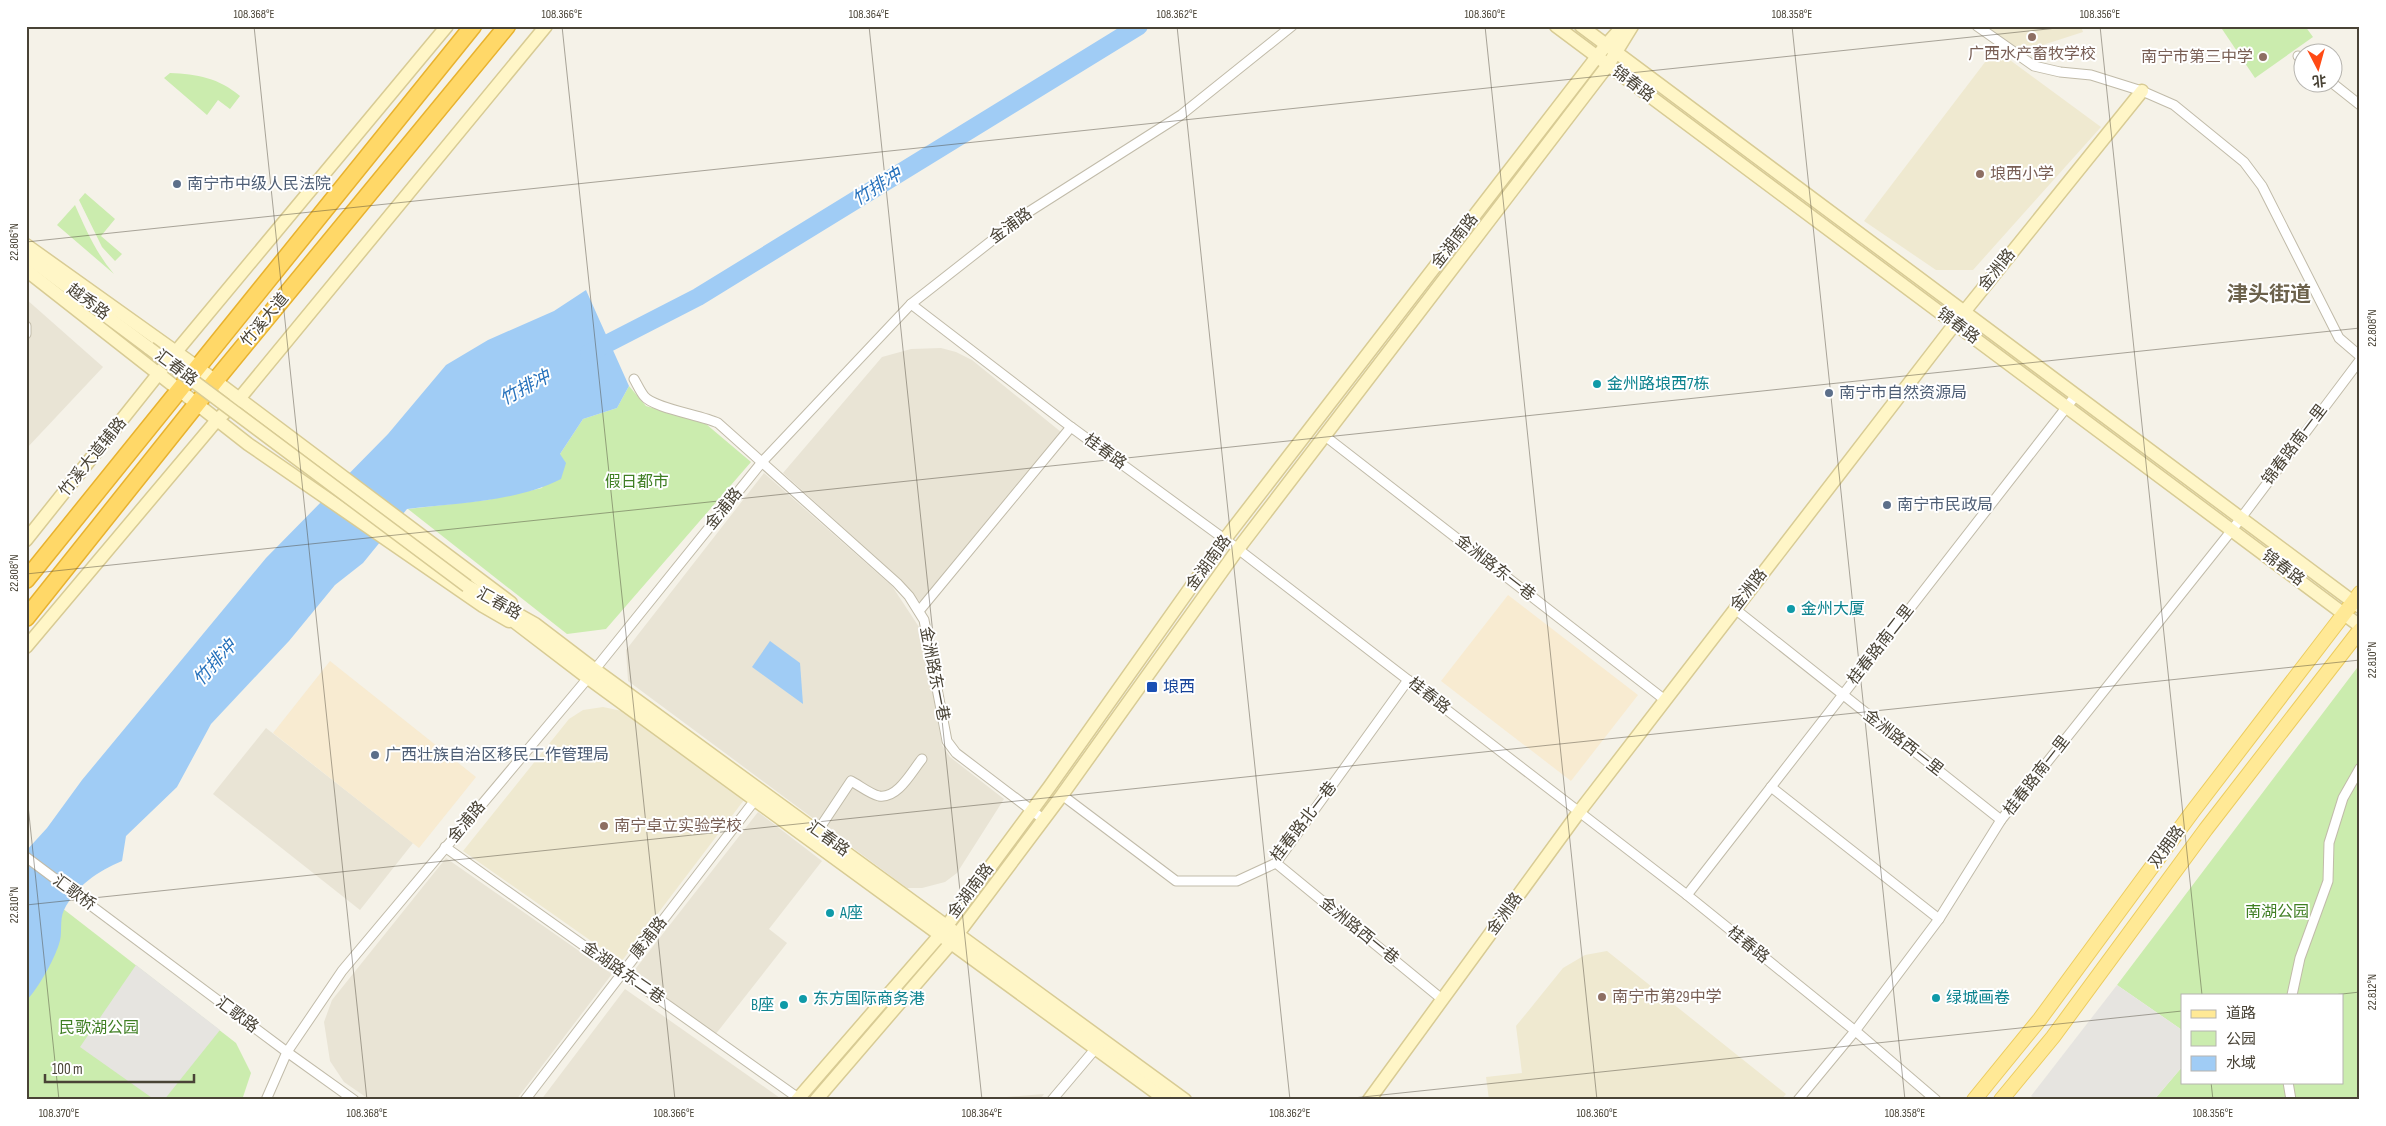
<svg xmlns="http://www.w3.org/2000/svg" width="2386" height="1126" font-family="'Sofia Sans Condensed','Noto Sans SC',sans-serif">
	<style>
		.residential { fill: #e9e4d5 }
		.commercial { fill: #f8ebd1 }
		.education { fill: #efe9d0 }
		.green { fill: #cbecae }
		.parking { fill: #e6e4e0 }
		.water { fill: #a0ccf5 }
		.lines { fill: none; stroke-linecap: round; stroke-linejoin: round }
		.river { stroke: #a0ccf5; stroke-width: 18 }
		.street-casing { stroke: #c1bba9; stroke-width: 11 }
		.secondary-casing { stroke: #d8cb94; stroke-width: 15 }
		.primary-casing { stroke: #eccc5f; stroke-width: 16 }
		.highway-casing { stroke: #e8b22f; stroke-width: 19 }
		.street { stroke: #fff; stroke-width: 9 }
		.secondary { stroke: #fff6c7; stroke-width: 12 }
		.primary { stroke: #ffe996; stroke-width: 14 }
		.highway { stroke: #ffd868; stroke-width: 16 }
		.secondary-bridge-casing { stroke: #d8cb94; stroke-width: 15; stroke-linecap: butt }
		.secondary-bridge { stroke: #fff6c7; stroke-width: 12 }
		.ticks { fill: none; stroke: #494336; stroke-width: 1; stroke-opacity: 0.45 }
		.education-dot { fill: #8d6e63; stroke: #fff; stroke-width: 2 }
		.service-dot { fill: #5c6f8a; stroke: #fff; stroke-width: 2 }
		.culture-dot { fill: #0f9aa8; stroke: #fff; stroke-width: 2 }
		.transit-dot { fill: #1a4fb4; stroke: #fff; stroke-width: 2 }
		.labels { text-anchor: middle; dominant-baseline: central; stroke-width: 4; stroke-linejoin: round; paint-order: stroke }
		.education-label { font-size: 16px; fill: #785e54; stroke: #fff; text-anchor: start }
		.street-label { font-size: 16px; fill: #494336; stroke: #fff }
		.service-label { font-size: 16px; fill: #4e5e75; stroke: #fff; text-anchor: start }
		.culture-label { font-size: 16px; fill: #0d838f; stroke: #fff; text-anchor: start }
		.park-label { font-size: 16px; fill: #407f24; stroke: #fff }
		.transit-label { font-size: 16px; fill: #164399; stroke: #fff; text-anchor: start }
		.water-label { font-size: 18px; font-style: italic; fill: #2772bc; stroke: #fff }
		.district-label { font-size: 21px; font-weight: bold; fill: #6c624c; stroke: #fff }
		.neatline { fill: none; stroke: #494336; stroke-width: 2 }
		.ticks-label { font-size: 12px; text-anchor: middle; fill: #494336 }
	</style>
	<rect width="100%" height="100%" fill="#f5f2e8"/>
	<g class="residential">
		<path d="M26,299L103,367L26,449Z"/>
		<path d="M941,348L956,352L972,360L1061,432L921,603L900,579L783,473L882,357L911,349Z"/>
		<path d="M764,473L892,586L921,630L942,745L950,757L1004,799L957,873L945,882L922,888H907L628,681L626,650Z"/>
		<path d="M266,728L413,843L360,910L213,794Z"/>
		<path d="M758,812L822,861L769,929L787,943L715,1035L633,972Z"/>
		<path d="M446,858L612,974L516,1100H370L344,1082L330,1061L324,1022L332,1000Z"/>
		<path d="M625,989L780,1098L541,1100Z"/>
		<path d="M1044,1094L1040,1100H970Z"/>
	</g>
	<g class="commercial">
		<path d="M1508,595L1638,695L1571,781L1441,681Z"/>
		<path d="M330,661L476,777L419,848L273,733Z"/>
	</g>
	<g class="education">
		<path d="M1983,26H2081L2083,32L2021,52Z"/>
		<path d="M1995,49L2101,127L1973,270H1936L1864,221Z"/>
		<path d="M603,707L622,711L744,800L621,962L463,851L569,719L583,710Z"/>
		<path d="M1607,951L1786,1094L1781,1100H1489L1486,1077L1522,1073L1516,1026L1563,968L1585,955Z"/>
	</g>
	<g class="green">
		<path d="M2220,26H2305L2313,37L2255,78Z"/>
		<path d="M170,73C197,74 219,78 240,96L230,109L218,100L207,115L164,78Z"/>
		<path d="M85,193L115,219L101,236L122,254L115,261L102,247L79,200Z"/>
		<path d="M75,205C86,230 96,253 114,274L57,225Z"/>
		<path d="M629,386L646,406L706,424L751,462L606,629L567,634L408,509L487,500L542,488L560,454L583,419L617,408Z"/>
		<path d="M2360,664V1100H2154L2182,1067V1082H2342V995H2182V1030L2117,985Z"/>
		<path d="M26,880L236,1043L251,1073L242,1100H26Z"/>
	</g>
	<g class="parking">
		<path d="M136,965L220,1030L164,1100H155L80,1047Z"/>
		<path d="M2117,985L2182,1030V1067L2154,1100H2037L2031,1096Z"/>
	</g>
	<g class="water">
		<path d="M586,290L629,386L617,408L583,419L560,454L566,463L561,479C515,502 458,503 407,509L363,563L335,585L289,641L211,724L177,787L126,836L122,861C98,871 76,886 64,910C59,920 63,934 59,944C54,960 38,989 26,1001V851L47,828L82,780L266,558L388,434L446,365L488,340L554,311Z"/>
		<path d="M770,641L800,663L803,704L752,667Z"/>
	</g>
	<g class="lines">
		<path class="river" d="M589,353L698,297L1139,26"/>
		<g class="street-casing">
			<g id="street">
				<path d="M1977,26L2034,66L2060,72L2091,75L2142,91L2174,105L2244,162L2262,186L2339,338L2360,356"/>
				<path d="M2298,56L2304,61"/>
				<path d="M2331,82L2360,105"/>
				<path d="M911,304L1071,427L1238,549L1687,895L1859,1034L1936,1100"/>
				<path d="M26,326V334"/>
				<path d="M634,379C637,384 640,391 644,396C653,408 701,415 718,423L897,583L909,596L924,620L947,741L956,753L1043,819"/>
				<path d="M1325,436L1665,700"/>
				<path d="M1735,609L2001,820"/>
				<path d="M919,611L1071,427"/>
				<path d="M1771,787L1939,919"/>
				<path d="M1062,795L1176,881H1237L1276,863L1408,680"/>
				<path d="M817,832L851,781C859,785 870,794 879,796C898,799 912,771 922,759"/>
				<path d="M445,847L801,1100"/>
				<path d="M26,857L287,1052L354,1100"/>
				<path d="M1276,863L1443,1000"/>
				<path d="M1687,895L2076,395"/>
				<path d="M2292,995L2300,958L2328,881L2329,843L2343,798L2360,768"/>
				<path d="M2288,1082L2291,1100"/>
				<path d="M266,1100L287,1052L342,971L588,678L762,462L911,304L1027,213L1181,115L1292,26"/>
				<path d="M525,1100L755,800"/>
				<path d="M1052,1100L1096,1048"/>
				<path d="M1798,1100L1855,1031L1939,919L2001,820L2232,530L2360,360"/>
			</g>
		</g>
		<g class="secondary-casing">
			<g id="secondary">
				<path d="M1556,26L2360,626"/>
				<path d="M1581,26L2360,607"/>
				<path d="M26,245L197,367L511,603"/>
				<path d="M26,256L149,348"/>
				<path d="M26,270L248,444L483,606L509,621"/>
				<path d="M26,540L175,353L447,26"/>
				<path d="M467,586L535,624L594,669L1185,1100"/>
				<path d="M503,613L588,678L1166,1100"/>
				<path d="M26,647L217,420L239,399L546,26"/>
				<path d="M797,1100L940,935L1050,786L1225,539L1606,45L1623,26"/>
				<path d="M816,1100L951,943L1062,795L1238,549L1608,65L1632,26"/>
				<path d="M1369,1100L1579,812L1964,312L2142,91"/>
			</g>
		</g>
		<g class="primary-casing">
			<g id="primary">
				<path d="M1974,1100L2040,1019L2193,811L2360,593"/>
				<path d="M2001,1100L2053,1037L2206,829L2360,630"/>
			</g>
		</g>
		<g class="highway-casing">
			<g id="highway">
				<path d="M26,580L473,26"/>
				<path d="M26,618L215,381L507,26"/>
			</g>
		</g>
		<use href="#street" class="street"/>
		<use href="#secondary" class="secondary"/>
		<use href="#primary" class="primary"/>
		<use href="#highway" class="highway"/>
		<g class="secondary-bridge-casing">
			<path id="secondary-bridge" d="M149,348L467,586"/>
		</g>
		<use href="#secondary-bridge" class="secondary-bridge"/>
	</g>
	<path class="ticks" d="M254,26L367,1100M562,26L675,1100M869,26L982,1100M1177,26L1290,1100M1485,26L1597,1100M1792,26L1905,1100M2100,26L2202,995M26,242L2076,26M26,574L2360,328M26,786L59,1100M26,905L2360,660M2333,995L2360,992M2211,1082L2213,1100M1334,1100L2182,1011"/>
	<g class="education-dot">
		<circle cx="2032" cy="37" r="5"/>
		<circle cx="2263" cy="57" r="5"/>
		<circle cx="1980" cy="174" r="5"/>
		<circle cx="604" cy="826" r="5"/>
		<circle cx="1602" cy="997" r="5"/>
	</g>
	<g class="service-dot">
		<circle cx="177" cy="184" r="5"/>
		<circle cx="1829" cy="393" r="5"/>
		<circle cx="1887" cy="505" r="5"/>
		<circle cx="375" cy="755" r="5"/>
	</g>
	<g class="culture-dot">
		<circle cx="1597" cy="384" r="5"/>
		<circle cx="1791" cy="609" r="5"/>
		<circle cx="830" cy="913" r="5"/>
		<circle cx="1936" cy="998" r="5"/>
		<circle cx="803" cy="999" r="5"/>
		<circle cx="784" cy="1005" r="5"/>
	</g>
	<rect class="transit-dot" x="1146" y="681" width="12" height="12" rx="2.5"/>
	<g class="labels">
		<g class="education-label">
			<text x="2032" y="54" text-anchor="middle">广西水产畜牧学校</text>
			<text x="2253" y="57" text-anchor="end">南宁市第三中学</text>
			<text x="1990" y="174">埌西小学</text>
			<text x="614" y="826">南宁卓立实验学校</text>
			<text x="1612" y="997">南宁市第29中学</text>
		</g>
		<g class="street-label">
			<text transform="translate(1633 84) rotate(37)">锦春路</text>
			<text transform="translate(1011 226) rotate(-36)">金浦路</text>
			<text transform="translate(1455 241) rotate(-52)">金湖南路</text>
			<text transform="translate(1997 270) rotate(-51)">金洲路</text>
			<text transform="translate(88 302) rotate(37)">越秀路</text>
			<text transform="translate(265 320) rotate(-50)">竹溪大道</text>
			<text transform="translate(1958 326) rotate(37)">锦春路</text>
			<text transform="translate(176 368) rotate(37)">汇春路</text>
			<text transform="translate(2295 445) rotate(-53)">锦春路南一里</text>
			<text transform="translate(1105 452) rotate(36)">桂春路</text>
			<text transform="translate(93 457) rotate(-51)">竹溪大道辅路</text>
			<text transform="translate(724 509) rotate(-51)">金浦路</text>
			<text transform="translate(1209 563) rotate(-54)">金湖南路</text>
			<text transform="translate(1495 568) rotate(38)">金洲路东一巷</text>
			<text transform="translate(2283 568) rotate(37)">锦春路</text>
			<text transform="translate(1749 590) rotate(-52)">金洲路</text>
			<text transform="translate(499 604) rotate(29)">汇春路</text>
			<text transform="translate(1881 645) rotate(-52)">桂春路南二里</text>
			<text transform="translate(934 674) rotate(79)">金洲路东一巷</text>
			<text transform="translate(1429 696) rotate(38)">桂春路</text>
			<text transform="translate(1903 743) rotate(38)">金洲路西一里</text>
			<text transform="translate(2037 776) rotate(-52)">桂春路南一里</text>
			<text transform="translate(467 822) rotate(-50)">金浦路</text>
			<text transform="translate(1304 822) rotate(-52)">桂春路北一巷</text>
			<text transform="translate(828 839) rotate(36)">汇春路</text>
			<text transform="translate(2167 847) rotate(-54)">双拥路</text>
			<text transform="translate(971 891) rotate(-53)">金湖南路</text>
			<text transform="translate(74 893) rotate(36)">汇歌桥</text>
			<text transform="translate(1505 914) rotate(-54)">金洲路</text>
			<text transform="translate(1359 931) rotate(39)">金洲路西一巷</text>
			<text transform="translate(649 938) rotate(-52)">康浦路</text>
			<text transform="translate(1748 945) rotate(39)">桂春路</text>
			<text transform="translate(623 973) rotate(35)">金湖路东二巷</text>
			<text transform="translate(237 1015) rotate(37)">汇歌路</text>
		</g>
		<g class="service-label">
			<text x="187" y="184">南宁市中级人民法院</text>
			<text x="1839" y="393">南宁市自然资源局</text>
			<text x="1897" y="505">南宁市民政局</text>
			<text x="385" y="755">广西壮族自治区移民工作管理局</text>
		</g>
		<g class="culture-label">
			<text x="1607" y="384">金州路埌西7栋</text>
			<text x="1801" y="609">金州大厦</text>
			<text x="840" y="913">A座</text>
			<text x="1946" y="998">绿城画卷</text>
			<text x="813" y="999">东方国际商务港</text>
			<text x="774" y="1005" text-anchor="end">B座</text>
		</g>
		<g class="park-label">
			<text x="637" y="482">假日都市</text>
			<text x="2277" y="912">南湖公园</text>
			<text x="99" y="1028">民歌湖公园</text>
		</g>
		<g class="transit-label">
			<text x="1163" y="687">埌西</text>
		</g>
		<g class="water-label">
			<text transform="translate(877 187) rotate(-32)">竹排冲</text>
			<text transform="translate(525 388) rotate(-28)">竹排冲</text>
			<text transform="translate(215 663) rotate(-48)">竹排冲</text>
		</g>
		<g class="district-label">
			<text x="2269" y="294">津头街道</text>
		</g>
	</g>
	<rect width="2386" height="1126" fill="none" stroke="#ffffff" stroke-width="55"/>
	<rect x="2181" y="994" width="162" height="90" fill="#ffffff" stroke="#b6b4af"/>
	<rect x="2191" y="1010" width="25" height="8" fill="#ffe996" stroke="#b6b4af"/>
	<text x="2226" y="1018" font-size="15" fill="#494336">道路</text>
	<rect x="2191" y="1031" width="25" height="15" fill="#cbecae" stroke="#b6b4af"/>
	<text x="2226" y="1044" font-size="15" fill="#494336">公园</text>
	<rect x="2191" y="1056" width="25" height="15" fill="#a0ccf5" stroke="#b6b4af"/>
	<text x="2226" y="1068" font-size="15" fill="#494336">水域</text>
	<g transform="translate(2318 68) rotate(174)"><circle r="24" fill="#ffffff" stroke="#b6b4af"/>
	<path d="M0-4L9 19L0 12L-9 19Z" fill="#ff4a14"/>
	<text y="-8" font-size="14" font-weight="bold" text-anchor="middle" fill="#494336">北</text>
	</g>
	<path d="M45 1074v8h149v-8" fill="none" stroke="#494336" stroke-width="2.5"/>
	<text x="52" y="1074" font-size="15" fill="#494336" stroke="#ffffff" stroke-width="4" paint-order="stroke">100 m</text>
	<rect x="28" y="28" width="2330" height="1070" class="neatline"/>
	<g class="ticks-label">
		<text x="254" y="18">108.368°E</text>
		<text x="562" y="18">108.366°E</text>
		<text x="869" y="18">108.364°E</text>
		<text x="1177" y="18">108.362°E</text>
		<text x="1485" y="18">108.360°E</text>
		<text x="1792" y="18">108.358°E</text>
		<text x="2100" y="18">108.356°E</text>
		<text transform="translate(14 242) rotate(-90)" y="4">22.806°N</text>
		<text transform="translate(2372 328) rotate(-90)" y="4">22.808°N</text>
		<text transform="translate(14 573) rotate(-90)" y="4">22.808°N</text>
		<text transform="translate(2372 660) rotate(-90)" y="4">22.810°N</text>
		<text transform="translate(14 905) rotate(-90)" y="4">22.810°N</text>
		<text transform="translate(2372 992) rotate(-90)" y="4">22.812°N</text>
		<text x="59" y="1117">108.370°E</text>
		<text x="367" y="1117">108.368°E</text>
		<text x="674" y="1117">108.366°E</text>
		<text x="982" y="1117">108.364°E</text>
		<text x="1290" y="1117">108.362°E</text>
		<text x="1597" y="1117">108.360°E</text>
		<text x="1905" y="1117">108.358°E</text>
		<text x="2213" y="1117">108.356°E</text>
	</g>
</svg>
